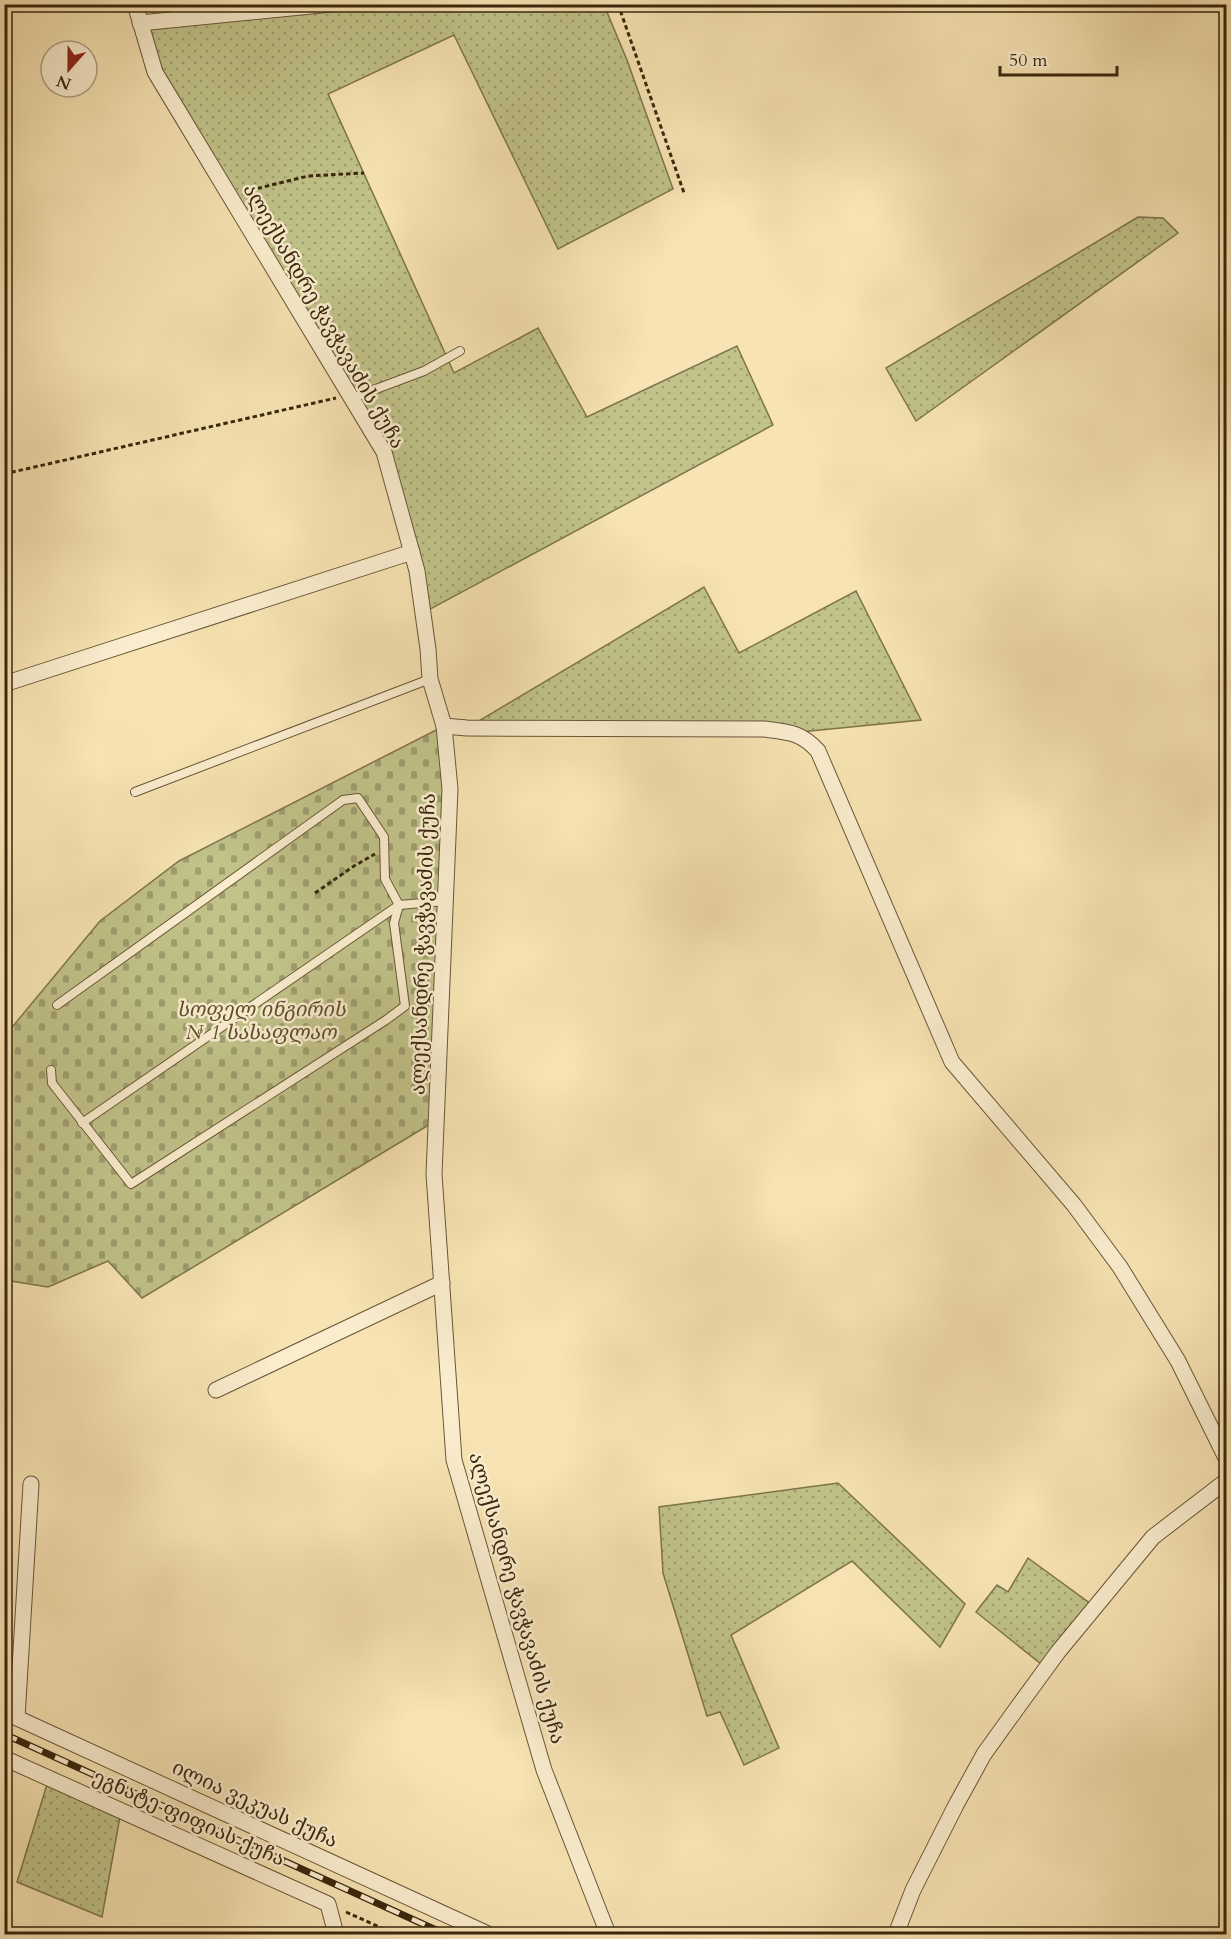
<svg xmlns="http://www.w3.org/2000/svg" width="1231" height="1939" font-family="Cardo,'Noto Serif Georgian',serif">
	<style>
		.grass { fill: url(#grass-dots); stroke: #7e754b; stroke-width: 1.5 }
		.cemetery { fill: url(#cemetery-stones); stroke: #7e754b; stroke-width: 1.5 }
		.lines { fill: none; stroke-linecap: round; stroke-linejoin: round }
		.service-casing { stroke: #695636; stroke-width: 10 }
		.minor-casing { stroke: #695636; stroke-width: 17 }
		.path { stroke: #3a270c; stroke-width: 3; stroke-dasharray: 4.5 3; stroke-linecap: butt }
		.service { stroke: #faedce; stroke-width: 8 }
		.minor { stroke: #faedce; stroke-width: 15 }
		.rail-casing { stroke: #3a270c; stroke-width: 7 }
		.rail { stroke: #faedce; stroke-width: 4.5; stroke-dasharray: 14; stroke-linecap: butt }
		.labels { text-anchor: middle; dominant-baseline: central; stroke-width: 5; stroke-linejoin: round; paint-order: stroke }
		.street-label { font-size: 20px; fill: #3a270c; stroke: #faedce }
		.park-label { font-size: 20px; font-style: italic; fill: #5c4e2c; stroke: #faedce }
	</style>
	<defs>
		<pattern id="grass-dots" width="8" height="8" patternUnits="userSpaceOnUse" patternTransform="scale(1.5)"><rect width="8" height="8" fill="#c1c38a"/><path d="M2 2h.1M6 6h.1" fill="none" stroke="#9e9e6f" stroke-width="1.8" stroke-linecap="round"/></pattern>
		<pattern id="cemetery-stones" width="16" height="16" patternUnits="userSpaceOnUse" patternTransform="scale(1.5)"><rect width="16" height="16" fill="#c1c38a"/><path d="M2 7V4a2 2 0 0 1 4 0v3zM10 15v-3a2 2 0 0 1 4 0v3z" fill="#9e9e6f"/></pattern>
	</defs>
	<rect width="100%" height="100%" fill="#f7e3b3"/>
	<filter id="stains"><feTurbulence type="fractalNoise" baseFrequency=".00333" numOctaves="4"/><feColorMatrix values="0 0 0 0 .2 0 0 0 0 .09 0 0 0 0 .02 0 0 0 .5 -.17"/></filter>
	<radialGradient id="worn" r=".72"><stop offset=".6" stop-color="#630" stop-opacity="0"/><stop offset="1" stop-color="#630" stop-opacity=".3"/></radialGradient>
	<g class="grass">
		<path d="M331,4L604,5L627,60L673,189L558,249L454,35L328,94L454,373L538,328L587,417L737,346L773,425L423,613L384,452L155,72L140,23Z"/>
		<path d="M1138,217L1163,218L1178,233L916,421L886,368Z"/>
		<path d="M704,587L739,653L856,591L921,720L790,733L467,728Z"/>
		<path d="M838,1483L965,1604L940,1647L852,1561L731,1635L779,1748L744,1765L720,1712L707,1716L663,1573L659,1507Z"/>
		<path d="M1028,1558L1095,1607L1046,1668L976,1612L997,1585L1008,1592Z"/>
		<path d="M49,1778L121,1811L102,1917L17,1882Z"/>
	</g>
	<path class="cemetery" d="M444,726L437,1120L142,1298L108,1261L48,1287L5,1280L4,1037L100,921L179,861Z"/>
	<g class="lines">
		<g class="service-casing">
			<g id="service">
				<path d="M352,398L424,371L460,351"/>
				<path d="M135,792L430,679"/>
				<path d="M51,1070L52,1083L131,1184L386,1020L405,1006L394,923L399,905L385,879L384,837L358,798L343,800L57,1005"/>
				<path d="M82,1123L399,905L446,901"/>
			</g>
		</g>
		<g class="minor-casing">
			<g id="minor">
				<path d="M135,4L155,72L384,452L417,571L428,649L430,679L444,726L450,789L434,1174L454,1460L544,1770L608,1934"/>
				<path d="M1223,4L1226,9"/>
				<path d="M140,23L331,4"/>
				<path d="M4,684L412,552"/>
				<path d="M444,726L467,728L764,729C788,732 801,732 818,751L952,1062L1074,1205L1120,1267L1178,1361L1226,1458"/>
				<path d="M216,1390L442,1283"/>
				<path d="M4,1712L488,1934"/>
				<path d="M17,1718L31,1484"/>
				<path d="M4,1758L328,1904L336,1934"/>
				<path d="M896,1934L913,1890L956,1805L984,1754L1020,1704L1058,1652L1153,1537L1226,1481"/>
			</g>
		</g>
		<g class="path">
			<path d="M618,4L684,193"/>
			<path d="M243,192L308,176L364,173"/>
			<path d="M4,474L336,398"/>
			<path d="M315,893L354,866L375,854"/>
			<path d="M346,1912L395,1934"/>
		</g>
		<use href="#service" class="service"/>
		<use href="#minor" class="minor"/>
		<g class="rail-casing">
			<path id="rail" d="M4,1734L445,1934"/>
		</g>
		<use href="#rail" class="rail"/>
	</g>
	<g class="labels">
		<g class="street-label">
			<text transform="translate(324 316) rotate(60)">ალექსანდრე ჭავჭავაძის ქუჩა</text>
			<text transform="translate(423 944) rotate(-88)">ალექსანდრე ჭავჭავაძის ქუჩა</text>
			<text transform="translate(517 1598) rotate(74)">ალექსანდრე ჭავჭავაძის ქუჩა</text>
			<text transform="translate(255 1804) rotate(25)">ილია ვეკუას ქუჩა</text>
			<text transform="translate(189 1818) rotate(24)">ეგნატე ფიფიას ქუჩა</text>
		</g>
		<g class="park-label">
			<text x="261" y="1009">სოფელ ინგირის<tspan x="261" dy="23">№1 სასაფლაო</tspan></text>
		</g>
	</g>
	<rect width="1231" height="1939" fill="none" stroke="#f7e3b3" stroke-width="24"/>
	<rect x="6" y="6" width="1219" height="1927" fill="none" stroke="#3a270c" stroke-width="3"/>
	<rect x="12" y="12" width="1207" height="1915" fill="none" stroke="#3a270c" stroke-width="1.5"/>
	<g transform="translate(69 69) rotate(201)"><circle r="28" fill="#faedce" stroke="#ad9e80" stroke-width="1.5"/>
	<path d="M0-4.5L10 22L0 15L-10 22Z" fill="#8f2418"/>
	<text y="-9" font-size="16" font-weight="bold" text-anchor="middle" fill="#3a270c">N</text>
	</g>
	<path d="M1000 66v9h117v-9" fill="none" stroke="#3a270c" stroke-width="3"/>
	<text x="1009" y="66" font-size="18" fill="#3a270c" stroke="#faedce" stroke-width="4.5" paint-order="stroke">50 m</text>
	<rect width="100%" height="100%" filter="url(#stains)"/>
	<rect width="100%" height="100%" fill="url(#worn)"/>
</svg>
